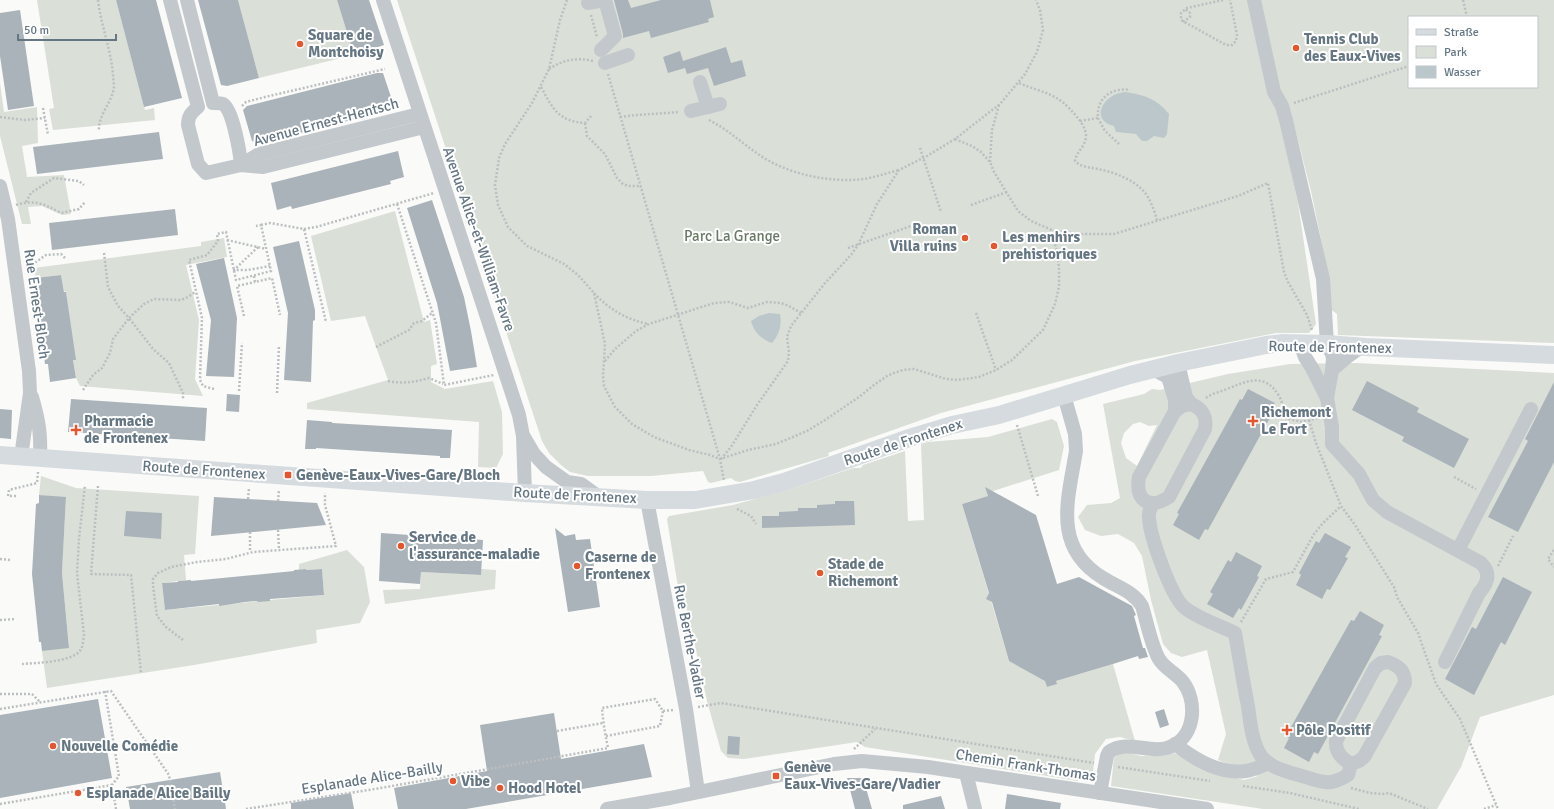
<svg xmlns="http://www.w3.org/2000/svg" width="1554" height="809" font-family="Signika,sans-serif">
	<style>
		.green { fill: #dadfd7; fill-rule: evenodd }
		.water { fill: #bbc7cb }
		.building { fill: #aab3b9 }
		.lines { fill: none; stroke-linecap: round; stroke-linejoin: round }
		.path { stroke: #bbbfc2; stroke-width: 2.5; stroke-dasharray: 2 2; stroke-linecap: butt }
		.minor { stroke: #c3c8cc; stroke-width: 14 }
		.major { stroke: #d6dbdf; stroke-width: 18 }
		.poi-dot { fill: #e4572e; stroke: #fff; stroke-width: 1.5 }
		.labels { text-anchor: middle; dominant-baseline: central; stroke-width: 4; stroke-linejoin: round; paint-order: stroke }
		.poi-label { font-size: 15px; font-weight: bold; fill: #657683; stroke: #fff; text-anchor: start }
		.street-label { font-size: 15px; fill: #657683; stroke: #fff }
		.park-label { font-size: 15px; fill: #687a64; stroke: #fff }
	</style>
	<rect width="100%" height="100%" fill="#fafaf8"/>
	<g class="green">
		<path d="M37,0H116L145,110L154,108L155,120L53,130L49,109L54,108Z"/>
		<path d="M238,0H337L354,55L259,78Z"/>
		<path d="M397,0H1554V343L1338,335L1337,314L1330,309L1329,278L1311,191L1290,109L1278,112L1298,203L1316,324L1309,333H1276L1135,361L941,413L828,453L829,456L740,482L735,481L731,478L711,483L708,482L703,471L651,476H588L570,472L561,465L549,453L542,441ZM1409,17H1537V87H1409Z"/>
		<path d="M0,83L4,112L37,107L38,143L22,146L27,177L64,175L71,214L62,215L42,206L28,207L31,224H22L0,136Z"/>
		<path d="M395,211L424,322L430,320L437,364L431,366V382L445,389L493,381L502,412L503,454L496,468L478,467L479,422L307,409V403L388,380L365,316L331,321L311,236Z"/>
		<path d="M224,238L227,257L186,265L199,320L195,379L203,396L80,386L76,378L73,360H75L66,292L64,291L61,275L35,278L34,268L201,246V242Z"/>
		<path d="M1356,363L1554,373V695L1480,717L1461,767L1437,809H1263L1111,786L1114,758L1122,751L1141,756H1155L1174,753L1221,774L1244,780L1258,776L1218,760L1226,734L1207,650L1182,657L1171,653L1163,644L1151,600L1142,556L1134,543L1118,534L1101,536L1085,530L1078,517L1087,505L1111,503L1120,498L1103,404L1144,394L1152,389L1160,390L1228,374L1290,364ZM1140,422L1149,426L1157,425L1137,466L1126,458L1121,443L1124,433L1133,424Z"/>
		<path d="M1052,419L1057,422L1064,446L1059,470L987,493L988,496L962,504L1009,661L1044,678L1047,687L1056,684V681L1113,664L1135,741L1120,737L1106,739L1095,754L1092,780L1078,778V781L865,747L857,742L744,759L728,758L721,751L707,701L682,586L678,587L667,519L669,516L733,505L788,490L853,468H861L863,465L905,451L908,521L924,520L921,444L928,442L988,437Z"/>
		<path d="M41,476L76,488L199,496L195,554L184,555L186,580L162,583L165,610L324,595L322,569L306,570V569L299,570V564L347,550L364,567L370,602L360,623L316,630L317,643L194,665L47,688L42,651L69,647L62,573L66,498L39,495Z"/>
		<path d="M481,569L496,570L495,589L385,604L383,590L420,589L421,572L481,575Z"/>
	</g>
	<g class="water">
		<path d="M1125,92C1144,95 1156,98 1169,114L1167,134L1164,138L1154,136L1147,141H1142L1136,134L1116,132L1114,126C1089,120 1103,94 1125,92Z"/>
		<path d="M769,313L780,314C782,326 779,334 772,343C761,339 754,332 751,321L759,316Z"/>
	</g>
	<g class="building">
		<path d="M116,0H156L182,98L144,107Z"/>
		<path d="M198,0H238L259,78L227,86L221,85Z"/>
		<path d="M337,0H369L384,45L354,55Z"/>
		<path d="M614,0H628L631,8L661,0H710L714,17L708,19L709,22L651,38L649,31L623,38V34Z"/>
		<path d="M20,10L34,106L8,110L0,56V13Z"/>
		<path d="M726,47L731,63L742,60L746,76L714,86L708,68L687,74L685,68L668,73L663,57L680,51L683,61Z"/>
		<path d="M377,73H383L392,100L391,106L386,111L261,143H257L252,141L243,110L247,106Z"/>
		<path d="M159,132L163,159L37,174L33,147Z"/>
		<path d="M398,151L404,177L390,181L391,184L292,209L291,206L277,210L271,183Z"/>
		<path d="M432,200L464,297L471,331L477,367L450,371L437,303L407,208Z"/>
		<path d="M175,209L178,235L52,250L49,223Z"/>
		<path d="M299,241L315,310V320L313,321L311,382L284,380L288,313L273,247Z"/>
		<path d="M224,258L237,318L234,377L206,376L211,320L196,264Z"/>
		<path d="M61,275L64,292H66L76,360H73L76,378L50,382L48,364H45L43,348H45L40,311H38L35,295H38L35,278Z"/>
		<path d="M1367,381L1419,408L1417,412L1469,439L1454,468L1402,441L1404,437L1352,410Z"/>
		<path d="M1554,382V462L1518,532L1488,517L1528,441L1525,439Z"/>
		<path d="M1248,389L1275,403L1268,414L1271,416L1208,530L1205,529L1199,540L1173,525L1179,514L1177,513L1240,399L1242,400Z"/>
		<path d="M227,394L240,395L239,412L226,411Z"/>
		<path d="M71,399L207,408L205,441L68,432Z"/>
		<path d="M0,409L12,410L11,439L0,438Z"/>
		<path d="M307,420L332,422V423L452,430L450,458H440V456L316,448V449H305Z"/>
		<path d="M985,487L1036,515L1057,584L1079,577L1132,606L1136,615L1134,616L1143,648H1145L1148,657L1139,659L1138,656L1113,664L1056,681L1057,684L1047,687L1045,681L1009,661L992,602L986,599L989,593L962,504L988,496Z"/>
		<path d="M39,495L66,497L62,573L69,648L42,651L41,642H39L32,574L36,504L39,503Z"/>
		<path d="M214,497L317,503L326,525L211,536Z"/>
		<path d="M835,501H854L855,525L762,528V516H779V512L798,511V508H817V505L835,504Z"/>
		<path d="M126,511L162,513L161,539L124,536Z"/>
		<path d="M555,528L565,536L575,534L576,540L590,539L600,607L568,612Z"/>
		<path d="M381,533L483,540L481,575L421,572L420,584L379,581Z"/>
		<path d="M1325,533L1351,547L1345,557L1348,558L1330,590L1327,589L1322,599L1296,585L1301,575L1299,573L1316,541L1319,543Z"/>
		<path d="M1236,552L1262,566L1257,576L1259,577L1241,610L1239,608L1233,618L1207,604L1213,594L1210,592L1228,560L1231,562Z"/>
		<path d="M306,569V570L322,569L324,595L270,599V601L258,602L257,601L245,602L219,606V604L165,610L162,583L178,582V581L191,580V581L294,571V570Z"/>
		<path d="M1503,577L1532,592L1505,645L1501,642L1474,695L1445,679L1472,627L1476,629Z"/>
		<path d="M1360,611L1384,625L1379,635L1382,636L1318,754L1314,752L1309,762L1284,748L1289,738L1286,736L1351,620L1354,621Z"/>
		<path d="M98,699L112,778L0,798V715Z"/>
		<path d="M1164,709L1169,725L1160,728L1155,712Z"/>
		<path d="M554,713L561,759L644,744L652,777L466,809H398L394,788L487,771L480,725Z"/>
		<path d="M728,736L740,737L739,755L727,754Z"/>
		<path d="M220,772L226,809H130L126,787Z"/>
		<path d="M847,778H863L872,809H855Z"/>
		<path d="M351,793L354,809H291V803Z"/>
		<path d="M1007,794L1061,803L1060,809H1005Z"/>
		<path d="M941,796L945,809H903V805Z"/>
	</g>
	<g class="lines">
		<g class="path">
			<path d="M98,0C101,26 111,49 113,75C113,79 114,83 114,87C112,103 98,115 99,130"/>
			<path d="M567,0L560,20L549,69L532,103L505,144L499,158L495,185L498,205L508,227L527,246L564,264L578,275L594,293L605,344L603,376L604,386L615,407L632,424L654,437L689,450L710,455L720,459L748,450L776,444L807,431L825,420L859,397L874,385L887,376L894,373L903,370L914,369L946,379L958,380L979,377L996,370L1012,360L1043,330L1055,304L1059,287V269L1058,257L1052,230"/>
			<path d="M1223,0L1187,8L1181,13V20L1226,45H1232L1236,41L1237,35L1230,0"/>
			<path d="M1463,0L1467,17"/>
			<path d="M591,15L597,37"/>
			<path d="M1183,22L1190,17V13L1185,9"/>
			<path d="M549,69C563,60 576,57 593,61"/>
			<path d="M608,74L720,459L724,481"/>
			<path d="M1019,83C1045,94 1057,92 1077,117C1081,122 1086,129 1086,136C1086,146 1076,152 1075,161C1082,168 1090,167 1098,169C1117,173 1138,181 1148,197C1152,204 1155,213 1157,220"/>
			<path d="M541,87C553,109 558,121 585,123L591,116"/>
			<path d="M1294,103L1409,66"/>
			<path d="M242,106L246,102L265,97L385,69"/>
			<path d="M43,108L48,135"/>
			<path d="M0,117L25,120L45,118"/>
			<path d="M620,117C640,114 659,114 678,112"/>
			<path d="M1098,118L1105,131L1119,144"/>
			<path d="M709,120C729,130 745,146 764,158C792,175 831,183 864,179C876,177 887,173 899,170"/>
			<path d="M1080,121L1098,118C1096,98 1112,87 1130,90"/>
			<path d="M585,123L587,136L605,154L617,178L623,184L628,186H641"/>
			<path d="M955,139L972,146L981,152L990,162L994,172L1018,211L1031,221L1052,230L1077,234H1114L1238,196L1268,183L1284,272L1288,282L1307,315L1312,330"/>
			<path d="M920,148L941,212"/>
			<path d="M990,162L992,130L999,105"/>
			<path d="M26,202L31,193L54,178L79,181L84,185"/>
			<path d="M397,204L436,323L444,385L494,375"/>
			<path d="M16,205C35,199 44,204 61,213L79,209L85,202"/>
			<path d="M971,205L1007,192"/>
			<path d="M261,225L270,223L304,229L326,322"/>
			<path d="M304,229L316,227L434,193"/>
			<path d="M227,240L266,249"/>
			<path d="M258,247L234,270H248L270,266"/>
			<path d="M848,248L914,225"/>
			<path d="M104,253L108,287L118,306L129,318L144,304L154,299L181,300L188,297L195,292"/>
			<path d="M27,263L36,262L46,255L61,254L65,258"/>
			<path d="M254,276L255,282L272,278L280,315"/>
			<path d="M594,293C610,310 626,319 648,324"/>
			<path d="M976,313L996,370"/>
			<path d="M244,316L237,286L255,282"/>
			<path d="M376,347L409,330L414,323L422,321L432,313"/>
			<path d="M605,361L615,349L636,331L649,324L714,303L729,302L748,308L767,302L781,303L789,306L801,313"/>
			<path d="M388,381C403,384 415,382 429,378L443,384"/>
			<path d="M214,389L203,386L200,380L202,318L189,260L207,255L218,241L217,234L226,232L236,280L271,271L261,225L256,226"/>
			<path d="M83,390L93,375L102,368L110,353L113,339L129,318L153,349L169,363L183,393V399"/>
			<path d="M239,391L242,343"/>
			<path d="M277,393L279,345"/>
			<path d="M1206,398C1212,393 1220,392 1227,389C1247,381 1265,372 1279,396C1283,403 1284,409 1281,417L1302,422L1318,418"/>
			<path d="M1309,420L1316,443L1341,506L1355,525L1394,587L1397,597L1418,633L1436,684L1460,719L1498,809"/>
			<path d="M1017,425L1038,496"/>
			<path d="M721,459L731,447L757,405L788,361L789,352L787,337L791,326L825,283L851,255L858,245L877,204L899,170L927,156L955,139L1000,104L1025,74L1037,52L1043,30L1040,10L1036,0"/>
			<path d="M1454,477L1476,489"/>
			<path d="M98,486L91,574L131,575L141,673"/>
			<path d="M16,496H8L9,490L37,483L38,472"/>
			<path d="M248,499L249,488"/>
			<path d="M278,501L279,490"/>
			<path d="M737,509L751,516L756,524"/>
			<path d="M278,530L279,550"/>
			<path d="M250,532V552"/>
			<path d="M1554,550L1548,559L1554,567"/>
			<path d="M0,559L11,560"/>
			<path d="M1498,566L1513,536"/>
			<path d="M681,605L683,607L687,635"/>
			<path d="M0,620L16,619"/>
			<path d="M1241,622L1266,579L1293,572L1314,534L1323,523L1341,506"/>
			<path d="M183,640L166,627L157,616L153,586V579L158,573L171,567L197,562L226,559L253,552L336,546L325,505V493"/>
			<path d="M22,664C36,663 69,662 79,652C83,648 83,641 84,635L77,573L79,539L85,485"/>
			<path d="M105,691L119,776L112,785"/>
			<path d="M0,694H32L40,702"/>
			<path d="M698,707L721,703L1094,763"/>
			<path d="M0,709L111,691L169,775L175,809"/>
			<path d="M663,711L673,710"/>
			<path d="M557,731L603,723"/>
			<path d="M854,749L875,729"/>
			<path d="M1118,767L1210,781"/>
			<path d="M1243,786L1290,793L1359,809"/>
			<path d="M1351,788L1370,793L1382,794L1389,793L1428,809"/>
			<path d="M0,804L112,785L116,809"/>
			<path d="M246,809L375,789L608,748C605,734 603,721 602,708L655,699L663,711L660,726L606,736"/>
			<path d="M1484,809L1496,805"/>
		</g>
		<g class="minor">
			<path d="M170,0L198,107C191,113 188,116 188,125L198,164L206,173L241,165L263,167L424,127"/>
			<path d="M187,0L213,103C216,103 221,103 223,104C233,110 240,153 241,165L259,154L419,114"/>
			<path d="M383,0L519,415L523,436L525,493"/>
			<path d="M1254,0L1274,92L1282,106L1286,120L1323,279L1327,344L1332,354L1333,359L1332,370L1327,398"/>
			<path d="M588,3L604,0"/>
			<path d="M601,50L615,36L605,0"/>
			<path d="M605,63L628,55"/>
			<path d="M708,107L720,104"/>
			<path d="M691,111L708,107L700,82"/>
			<path d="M0,186L8,219L29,371L30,393L21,457"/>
			<path d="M1300,344L1305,357L1312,368L1327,398L1332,427V444L1359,474L1373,500L1387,512L1481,563C1491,573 1488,583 1479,593L1445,662"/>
			<path d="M1178,363L1186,397L1191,404"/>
			<path d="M1153,369L1168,377L1175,400V411"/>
			<path d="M1332,370L1347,357L1361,347"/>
			<path d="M1064,395L1075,434L1076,451C1068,500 1052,547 1103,578C1117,587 1133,591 1142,606C1147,622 1151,645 1159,659C1165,669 1176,673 1183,682C1197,701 1196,735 1172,746C1151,756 1128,738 1109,752L1107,756L1100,793"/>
			<path d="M32,397C39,421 41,434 40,458"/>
			<path d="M1191,404C1203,409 1207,416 1205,429L1169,497C1149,510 1135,501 1139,477L1175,411L1182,406Z"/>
			<path d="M524,437L534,454L546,467L567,482L581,484L599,497"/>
			<path d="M647,500L686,709L698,792"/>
			<path d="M1152,503C1151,508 1148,513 1149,518C1150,536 1171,597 1185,608C1199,619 1219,625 1235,633C1239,657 1243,681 1248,706C1250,721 1252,743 1261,756C1270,768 1288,772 1302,776C1323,782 1328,787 1348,775L1351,764"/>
			<path d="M1458,550L1531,409"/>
			<path d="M1388,662C1399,666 1405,671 1405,683L1364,757L1359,761L1351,764C1342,759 1335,752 1336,741L1375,668L1381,663Z"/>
			<path d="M1175,744C1194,759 1220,775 1246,771C1254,770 1261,766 1269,763"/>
			<path d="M966,773L975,809"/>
			<path d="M607,809L670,798L834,764L862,761L928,767L1207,809"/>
		</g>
		<path class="major" d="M0,455L525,493L647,500H695L754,490L784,482L912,437L952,425L999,415L1130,375L1178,363L1266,345L1283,343L1327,344L1366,347L1554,355"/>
	</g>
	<g class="poi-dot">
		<circle cx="300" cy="44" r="4"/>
		<circle cx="1296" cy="48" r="4"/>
		<circle cx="965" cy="238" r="4"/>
		<circle cx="994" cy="246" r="4"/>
		<path d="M1251 415h4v4h4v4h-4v4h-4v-4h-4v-4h4z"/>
		<path d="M74 424h4v4h4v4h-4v4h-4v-4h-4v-4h4z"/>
		<rect x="284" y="471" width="8" height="8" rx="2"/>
		<circle cx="401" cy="546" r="4"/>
		<circle cx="577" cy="566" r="4"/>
		<circle cx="820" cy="573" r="4"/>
		<path d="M1285 724h4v4h4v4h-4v4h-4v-4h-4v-4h4z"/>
		<circle cx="53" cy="746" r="4"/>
		<rect x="772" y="772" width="8" height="8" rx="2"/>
		<circle cx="453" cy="781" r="4"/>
		<circle cx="500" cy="788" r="4"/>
		<circle cx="78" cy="793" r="4"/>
	</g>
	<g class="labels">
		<g class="poi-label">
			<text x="308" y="35">Square de<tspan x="308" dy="17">Montchoisy</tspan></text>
			<text x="1304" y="39">Tennis Club<tspan x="1304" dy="17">des Eaux-Vives</tspan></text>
			<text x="957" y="229" text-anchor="end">Roman<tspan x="957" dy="17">Villa ruins</tspan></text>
			<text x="1002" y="237">Les menhirs<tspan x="1002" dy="17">prehistoriques</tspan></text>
			<text x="1261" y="412">Richemont<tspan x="1261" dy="17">Le Fort</tspan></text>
			<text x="84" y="421">Pharmacie<tspan x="84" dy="17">de Frontenex</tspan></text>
			<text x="296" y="475">Genève-Eaux-Vives-Gare/Bloch</text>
			<text x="409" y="537">Service de<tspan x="409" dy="17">l'assurance-maladie</tspan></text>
			<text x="585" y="557">Caserne de<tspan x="585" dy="17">Frontenex</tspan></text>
			<text x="828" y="564">Stade de<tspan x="828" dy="17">Richemont</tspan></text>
			<text x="1296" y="730">Pôle Positif</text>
			<text x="61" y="746">Nouvelle Comédie</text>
			<text x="784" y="767">Genève<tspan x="784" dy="17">Eaux-Vives-Gare/Vadier</tspan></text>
			<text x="461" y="781">Vibe</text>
			<text x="508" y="788">Hood Hotel</text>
			<text x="86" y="793">Esplanade Alice Bailly</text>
		</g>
		<g class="street-label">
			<text transform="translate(326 122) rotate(-15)">Avenue Ernest-Hentsch</text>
			<text transform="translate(479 239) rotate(71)">Avenue Alice-et-William-Favre</text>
			<text transform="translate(37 304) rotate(82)">Rue Ernest-Bloch</text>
			<text transform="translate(1330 347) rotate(1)">Route de Frontenex</text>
			<text transform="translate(903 442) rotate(-18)">Route de Frontenex</text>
			<text transform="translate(204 470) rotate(4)">Route de Frontenex</text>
			<text transform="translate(575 495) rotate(3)">Route de Frontenex</text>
			<text transform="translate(690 642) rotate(79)">Rue Berthe-Vadier</text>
			<text transform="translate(1026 765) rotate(9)">Chemin Frank-Thomas</text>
			<text transform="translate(372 778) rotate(-9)">Esplanade Alice-Bailly</text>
		</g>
		<g class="park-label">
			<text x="732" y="236">Parc La Grange</text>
		</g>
	</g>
	<rect x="1408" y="16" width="130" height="72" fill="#ffffff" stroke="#c1c8cd"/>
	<rect x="1416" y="29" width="20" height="6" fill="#d6dbdf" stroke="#c1c8cd"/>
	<text x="1444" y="36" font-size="12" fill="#657683">Straße</text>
	<rect x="1416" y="46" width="20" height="12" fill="#dadfd7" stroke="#c1c8cd"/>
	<text x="1444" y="56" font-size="12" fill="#657683">Park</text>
	<rect x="1416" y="66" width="20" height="12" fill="#bbc7cb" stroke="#c1c8cd"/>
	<text x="1444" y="76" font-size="12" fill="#657683">Wasser</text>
	<path d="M18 34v6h98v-6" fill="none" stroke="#657683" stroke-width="2"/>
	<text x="24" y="34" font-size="12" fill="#657683" stroke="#ffffff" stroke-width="3" paint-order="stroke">50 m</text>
</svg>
